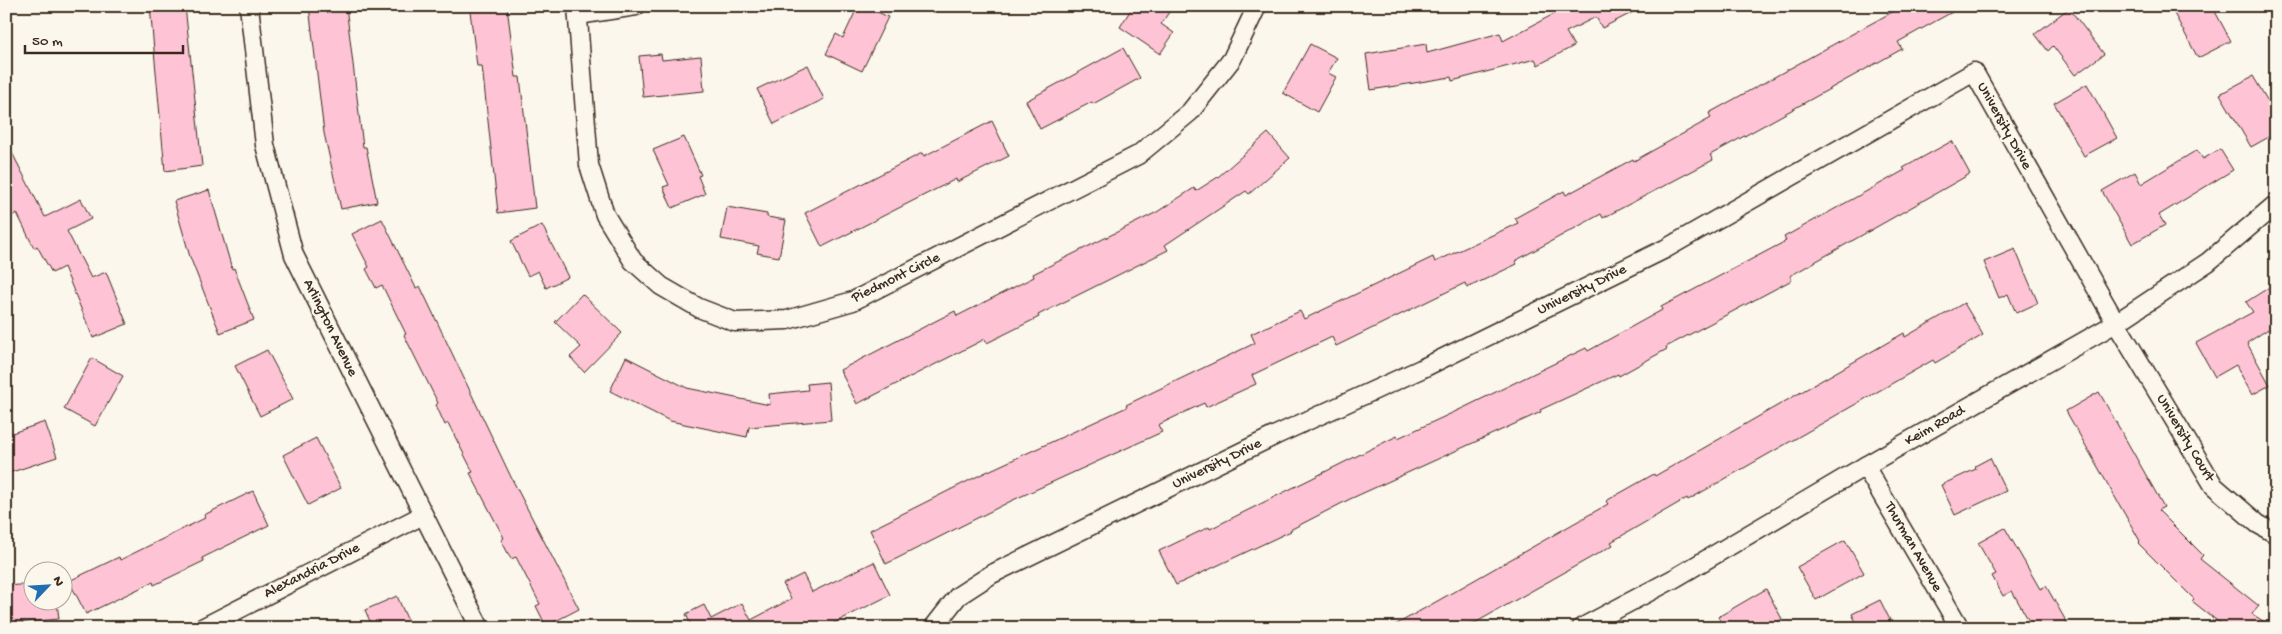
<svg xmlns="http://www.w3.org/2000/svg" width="2282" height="634" font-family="'Gochi Hand',sans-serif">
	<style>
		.building { fill: #fec4d6; stroke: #3b2a1e }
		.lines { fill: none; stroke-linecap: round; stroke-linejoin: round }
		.minor-casing { stroke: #3b2a1e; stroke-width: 21 }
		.minor { stroke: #fbf7ec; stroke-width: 18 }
		.labels { text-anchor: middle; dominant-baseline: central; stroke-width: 4.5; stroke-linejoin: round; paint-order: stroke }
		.street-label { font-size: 15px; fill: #3b2a1e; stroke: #fbf7ec }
	</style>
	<rect width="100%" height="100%" fill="#fbf7ec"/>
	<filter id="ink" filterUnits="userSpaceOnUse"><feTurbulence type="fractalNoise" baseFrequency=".02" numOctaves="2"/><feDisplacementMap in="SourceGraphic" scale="10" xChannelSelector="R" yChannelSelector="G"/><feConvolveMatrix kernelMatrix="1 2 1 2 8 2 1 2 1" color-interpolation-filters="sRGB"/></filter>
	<g filter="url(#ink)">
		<g class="building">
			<path d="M150,6H185L202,166L165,171Z"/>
			<path d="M309,6H346L363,147H366L377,202L341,209L324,133Z"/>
			<path d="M858,6H866L888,17L862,71L826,54L836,34L843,38Z"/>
			<path d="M1133,6H1173L1161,24L1174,33L1160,54L1120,27Z"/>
			<path d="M1569,6H1645L1602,28L1596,17L1566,32L1574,46L1538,65L1535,59L1452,81L1451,77L1371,90L1366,54L1426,44L1427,53L1500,33L1503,41Z"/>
			<path d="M1903,6H1963L1898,42L1902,49L1710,155L1713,160L1603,218L1601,214L1515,261L1517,264L1467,288L1465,283L1336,346L1332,337L1252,375L1256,384L1206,407L1204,403L1158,425L1162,432L1011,501L886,564L870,530L982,474L1127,407L1126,405L1255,343L1251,334L1300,311L1304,319L1433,257L1435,262L1518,223L1515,218L1564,191L1566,195L1633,159L1634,161L1711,118L1709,113Z"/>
			<path d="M2170,6H2212L2231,41L2198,58Z"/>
			<path d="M507,7L516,77H520L535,208L498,213L482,66H477L470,11Z"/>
			<path d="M2069,8L2104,54L2075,75L2053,46L2048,51L2035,34Z"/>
			<path d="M1310,44L1337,58L1328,73L1336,77L1317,112L1283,93Z"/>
			<path d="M1123,48L1140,78L1093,104L1092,102L1040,129L1026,101Z"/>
			<path d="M661,54L662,60L701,56L704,91L643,97L639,56Z"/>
			<path d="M808,65L824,99L774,124L757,89Z"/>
			<path d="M2253,76L2276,115V133L2251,147L2220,94Z"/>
			<path d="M2087,84L2117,138L2084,156L2054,103Z"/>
			<path d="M992,121L1009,156L957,182L956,179L822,247L805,213L922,153L924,156Z"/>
			<path d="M1268,133L1290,158L1249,194L1246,191L1165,245L1168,250L1038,315L1039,317L987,343L985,339L857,404L840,370L955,311L957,316L1034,277L1033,274L1157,212L1194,188L1196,191L1218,177Z"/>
			<path d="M684,137L701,175L698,176L705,194L672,208L663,187L669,185L653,150Z"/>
			<path d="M6,141L45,217L81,199L91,219L67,231L91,278L106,272L127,324L93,338L64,267L52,273L37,246L34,248L17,213L6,219Z"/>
			<path d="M1952,141L1970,174L1790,276L1792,280L1666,347L1667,349L1619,376L1618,374L1540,410L1541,412L1350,499L1290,530L1291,531L1176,585L1159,551L1209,527L1210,529L1397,436L1398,438L1463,408L1586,348L1588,351L1662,310L1661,307L1786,241L1784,237L1905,170L1903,168Z"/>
			<path d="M2220,149L2233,170L2159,215L2165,225L2132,244L2102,191L2135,172L2141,184L2197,150L2203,159Z"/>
			<path d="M209,190L232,269L234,268L254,320L220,333L190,257L174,201Z"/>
			<path d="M727,207L767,214V217L786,220L779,257L757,253L759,246L721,239Z"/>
			<path d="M382,219L416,288L420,286L511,477L579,609L546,626L536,606L540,604L516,557L511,559L501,540L504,538L470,473L473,472L448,423L445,425L436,405L438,403L404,335L406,334L382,285L376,288L366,269L369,267L352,234Z"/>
			<path d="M542,225L568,277L546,288L538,271L528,276L511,241Z"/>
			<path d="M2015,249L2038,303L2016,313L2008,294L1999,298L1984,262Z"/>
			<path d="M2276,283V324L2247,343L2270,385L2252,395L2236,365L2215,377L2196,343L2253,312L2246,302Z"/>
			<path d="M582,294L622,333L584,372L570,357L581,347L555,322Z"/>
			<path d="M1964,303L1983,335L1935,363L1933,360L1688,500L1687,498L1611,542L1613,545L1466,628H1390L1608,504L1606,501L1654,474L1655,476L1904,333L1905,337Z"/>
			<path d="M267,350L293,399L260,416L235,366Z"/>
			<path d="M626,357L687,388L770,405L769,394L808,390L807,384L828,382L831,420L749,427L747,437L670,421L610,391Z"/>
			<path d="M92,358L123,376L95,426L64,409Z"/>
			<path d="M2099,392L2164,507L2158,510L2203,555L2200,559L2259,606L2252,614L2274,628H2226L2192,601L2194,599L2138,543L2140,541L2066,411Z"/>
			<path d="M45,422L57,457L6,474V435Z"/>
			<path d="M316,438L341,488L308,505L283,455Z"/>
			<path d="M1990,458L2006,491L1955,515L1941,485L1976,469L1975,466Z"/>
			<path d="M253,491L269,525L202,558L204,561L154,585L153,582L86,614L69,581L119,557L120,560L205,518L204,515Z"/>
			<path d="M2005,528L2040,589L2046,586L2070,628H2033L2012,591L2003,596L1992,576L1996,574L1978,543Z"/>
			<path d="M1845,540L1864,573L1816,600L1797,567Z"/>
			<path d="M874,562L890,595L824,628H692L686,614L704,605L711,619L742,603L751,620L791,599L783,584L803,574L812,592Z"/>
			<path d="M32,584V602H57L59,619L6,624V586Z"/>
			<path d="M1766,589L1782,619L1767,628H1724L1718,617Z"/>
			<path d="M397,596L411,628H373L365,610Z"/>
			<path d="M1880,600L1894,628H1859L1852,614Z"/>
		</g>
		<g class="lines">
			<g class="minor-casing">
				<g id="minor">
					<path d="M249,6L265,145L294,255L480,628"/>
					<path d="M577,6L589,165L605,215L633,261L661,286L699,308L735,322L787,320L853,301L1138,155L1190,112L1232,59L1257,6"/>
					<path d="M578,15L636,6"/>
					<path d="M1865,466L1960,628"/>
					<path d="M202,628L423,515"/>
					<path d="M933,628L958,596L992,574L1276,435L1421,369L1665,249L1974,72L2116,323L2214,486L2258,524L2276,534"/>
					<path d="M1581,628L1675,578L1865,466L2116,323L2208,262L2276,204"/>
				</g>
			</g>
			<use href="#minor" class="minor"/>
		</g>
	</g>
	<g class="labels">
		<g class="street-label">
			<text transform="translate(2004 126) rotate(61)">University Drive</text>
			<text transform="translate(896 278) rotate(-26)">Piedmont Circle</text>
			<text transform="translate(1582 290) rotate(-26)">University Drive</text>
			<text transform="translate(330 328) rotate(64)">Arlington Avenue</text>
			<text transform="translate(1935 426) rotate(-30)">Keim Road</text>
			<text transform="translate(2185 438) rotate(59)">University Court</text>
			<text transform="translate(1217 464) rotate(-26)">University Drive</text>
			<text transform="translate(1913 547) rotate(60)">Thurman Avenue</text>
			<text transform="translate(312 571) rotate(-27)">Alexandria Drive</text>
		</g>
	</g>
	<rect width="2282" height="634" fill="none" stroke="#fbf7ec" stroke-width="25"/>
	<rect x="12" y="12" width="2257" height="609" fill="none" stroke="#3b2a1e" stroke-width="2" filter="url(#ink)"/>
	<g transform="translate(48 586) rotate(65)"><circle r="24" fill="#fbf7ec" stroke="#aea59a"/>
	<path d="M0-4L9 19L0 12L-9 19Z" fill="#1f6fb2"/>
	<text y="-8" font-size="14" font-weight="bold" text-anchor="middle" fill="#3b2a1e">N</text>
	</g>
	<path d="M25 45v8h158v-8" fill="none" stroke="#3b2a1e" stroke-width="2.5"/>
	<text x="32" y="45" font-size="15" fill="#3b2a1e" stroke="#fbf7ec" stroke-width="4" paint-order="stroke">50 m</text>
</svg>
